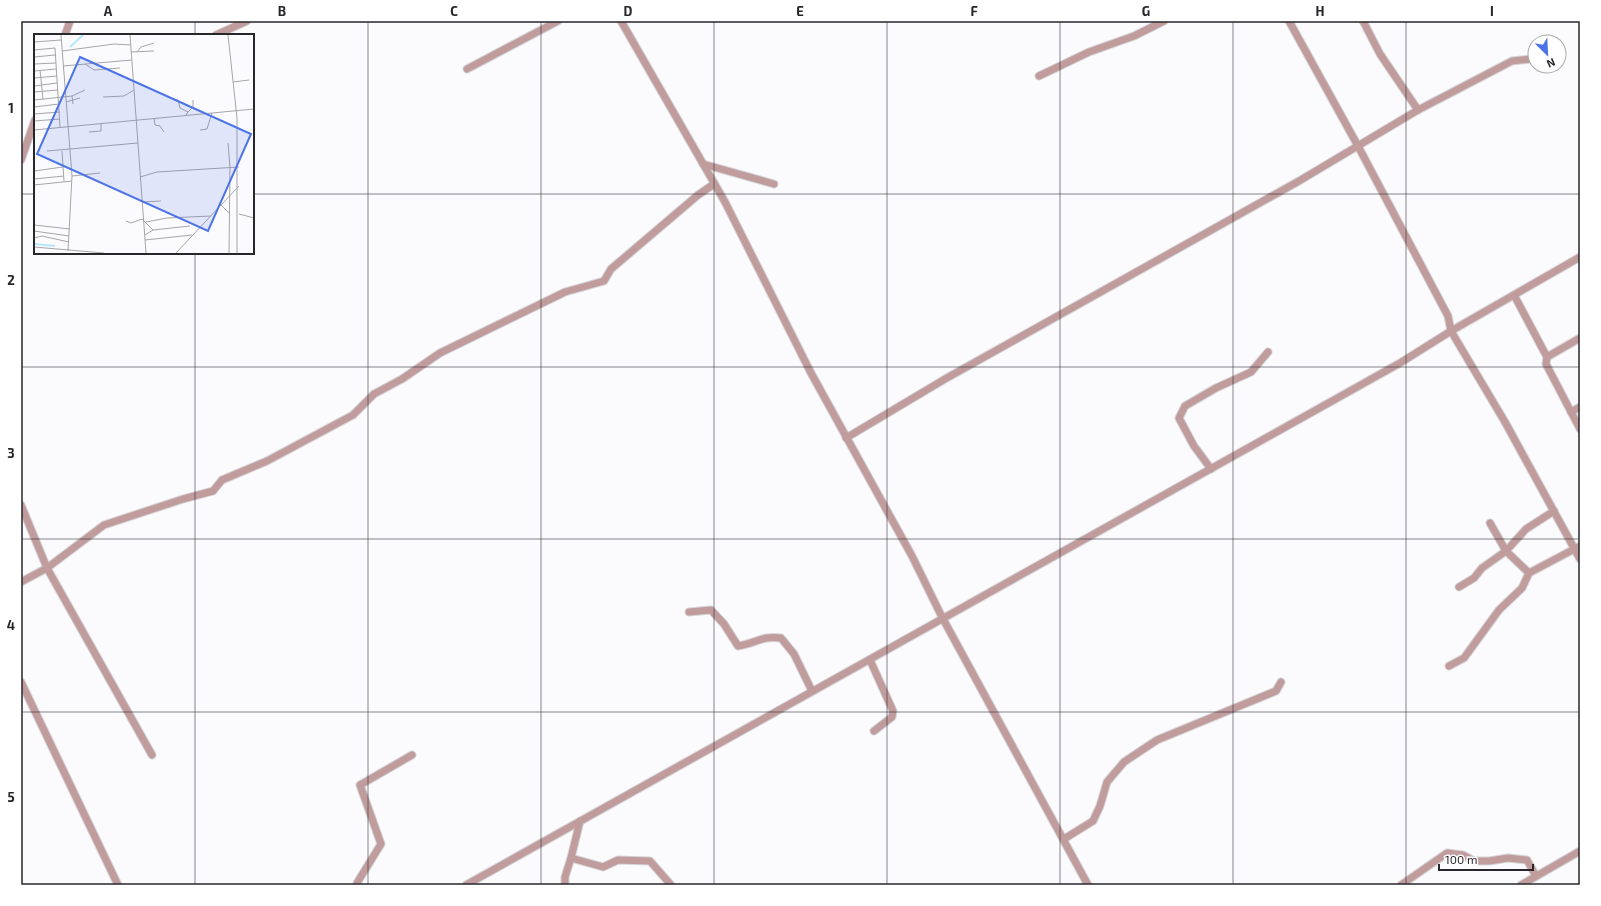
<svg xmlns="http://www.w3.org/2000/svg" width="1601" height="906" font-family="'Exo 2',sans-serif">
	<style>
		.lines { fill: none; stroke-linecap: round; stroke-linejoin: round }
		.minor-casing { stroke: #d5d4d7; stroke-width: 9 }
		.minor { stroke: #c09c9c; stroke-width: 7 }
		.grid { fill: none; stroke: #27262b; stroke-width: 1; stroke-opacity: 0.55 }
		.inset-river { fill: none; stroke: #b5e8fa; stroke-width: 2 }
		.inset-road { fill: none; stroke: #a6a5a9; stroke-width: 1 }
		.view { fill: #4c74e7; fill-opacity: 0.15; stroke: #4c74e7; stroke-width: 2 }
		.inset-edge { fill: none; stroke: #27262b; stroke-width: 2 }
		.neatline { fill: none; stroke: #27262b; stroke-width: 1.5 }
		.grid-label { font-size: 13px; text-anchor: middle; font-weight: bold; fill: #27262b }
	</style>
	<rect width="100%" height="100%" fill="#fbfafd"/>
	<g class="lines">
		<g class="minor-casing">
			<g id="minor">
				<path d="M621,21L725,202L811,373L912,556L942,617L1088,885"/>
				<path d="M1289,21L1358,146L1448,316L1451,331L1505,422L1580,559"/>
				<path d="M1363,21L1380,54L1418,110"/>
				<path d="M65,35L70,21"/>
				<path d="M216,35L247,21"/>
				<path d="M467,69L558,21"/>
				<path d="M1039,76L1089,52L1134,36L1164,21"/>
				<path d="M21,160L35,120"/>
				<path d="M703,164L774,184"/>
				<path d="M1514,295L1547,357L1546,364L1580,429"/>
				<path d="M1547,357L1580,338"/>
				<path d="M1571,412L1580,407"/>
				<path d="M846,438L945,379L1299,181L1418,110L1512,61L1532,59"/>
				<path d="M1211,469L1194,446L1179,418L1185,406L1216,388L1251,372L1268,352"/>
				<path d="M21,505L47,568L152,755"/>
				<path d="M1529,573L1580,546"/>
				<path d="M21,582L47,568L104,525L183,499L213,491L222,480L267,461L353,415L374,394L402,379L440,353L565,292L604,281L611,269L698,195L714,184"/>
				<path d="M1459,587L1474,578L1482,568L1506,551L1526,529L1554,511"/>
				<path d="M689,612L711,610L724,624L738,646C755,644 762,635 781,638L794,654L812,691"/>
				<path d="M870,660L893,711L892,717L874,731"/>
				<path d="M1449,666L1464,658L1499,610L1522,588L1529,573L1506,551L1490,523"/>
				<path d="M21,682L118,885"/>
				<path d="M580,821L571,858L603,867L618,860L650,861L671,885"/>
				<path d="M1064,839L1093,821L1100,806L1107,782L1124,762L1157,740L1276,691L1281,682"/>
				<path d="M358,885L357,883L381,844L360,785L412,755"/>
				<path d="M466,885L1400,363L1451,331L1580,257"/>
				<path d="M565,885V877L571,858"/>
				<path d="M1401,885L1447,853L1463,855L1474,861H1489L1508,858L1527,860L1536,876"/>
				<path d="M1521,885L1580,851"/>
			</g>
		</g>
		<use href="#minor" class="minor"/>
	</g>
	<path class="grid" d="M195,21V35M368,21V885M541,21V885M714,21V885M887,21V885M1060,21V885M1233,21V885M1406,21V885M21,194H35M253,194H1580M195,253V885M21,367H1580M21,539H1580M21,712H1580"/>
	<g transform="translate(34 34)">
		<rect width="220" height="220" fill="#fbfafd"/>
		<path class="inset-river" d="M36,13L49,1M0,210L21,212"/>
		<path class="inset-road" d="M27,1L38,142L34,217M96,1L112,219M194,1L203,84V219M0,8L27,6M0,16L21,14L26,93M28,17L80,10L97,11M97,18L120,17M103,18L107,13L120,9M0,23L21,21M0,30L22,29M51,30L60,36L86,34M29,32L98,26M6,36L9,65M0,37L22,35M0,44L23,42M199,48L215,46M0,52L23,49M0,58L24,56M69,63L90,62L100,56M0,66L38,62M140,66H144L146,74L154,78L152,81M32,68L46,64M39,70L38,62L51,56M0,73L25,70M154,78L159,73V66M0,80L26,78M120,84L121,91L126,92L130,98M0,87L26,85M0,96L220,75M166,96L173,95L178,79M55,98L67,97V89M194,109L196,134L195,219M13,117L104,109M28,117L30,147M0,137L29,133M38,142L66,139M106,143L123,138L205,133M0,145L30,142M0,151L38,147M109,168L127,167M187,171L205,152M205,180L220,184M92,187L97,189L108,185L119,196L111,201M112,188L133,184L177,182M0,191L36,195M119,196L156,192M0,197L35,202M0,204L8,202L35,208M111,206L158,201M0,213L70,219M142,219L187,171L195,179"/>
		<path class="view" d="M46,23L217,100L174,197L3,120Z"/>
		<rect width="220" height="220" class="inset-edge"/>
	</g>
	<rect width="1601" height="906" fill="none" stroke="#ffffff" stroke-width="44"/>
	<g transform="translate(1547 54) rotate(156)"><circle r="19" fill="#ffffff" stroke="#a9a8aa"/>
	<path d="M0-3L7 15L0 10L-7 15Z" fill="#4c74e7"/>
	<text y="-6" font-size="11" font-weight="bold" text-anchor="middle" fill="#27262b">N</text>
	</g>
	<path d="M1439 864v6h94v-6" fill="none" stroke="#27262b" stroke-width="2"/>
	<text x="1445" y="864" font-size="12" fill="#27262b" stroke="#ffffff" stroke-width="3" paint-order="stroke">100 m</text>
	<rect x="22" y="22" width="1557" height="862" class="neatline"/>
	<g class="grid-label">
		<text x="108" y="16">A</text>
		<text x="282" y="16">B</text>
		<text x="454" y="16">C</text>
		<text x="628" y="16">D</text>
		<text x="800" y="16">E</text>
		<text x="974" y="16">F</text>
		<text x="1146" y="16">G</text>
		<text x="1320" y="16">H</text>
		<text x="1492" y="16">I</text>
		<text x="11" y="113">1</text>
		<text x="11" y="285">2</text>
		<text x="11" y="458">3</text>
		<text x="11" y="630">4</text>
		<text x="11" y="802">5</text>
	</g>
</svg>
